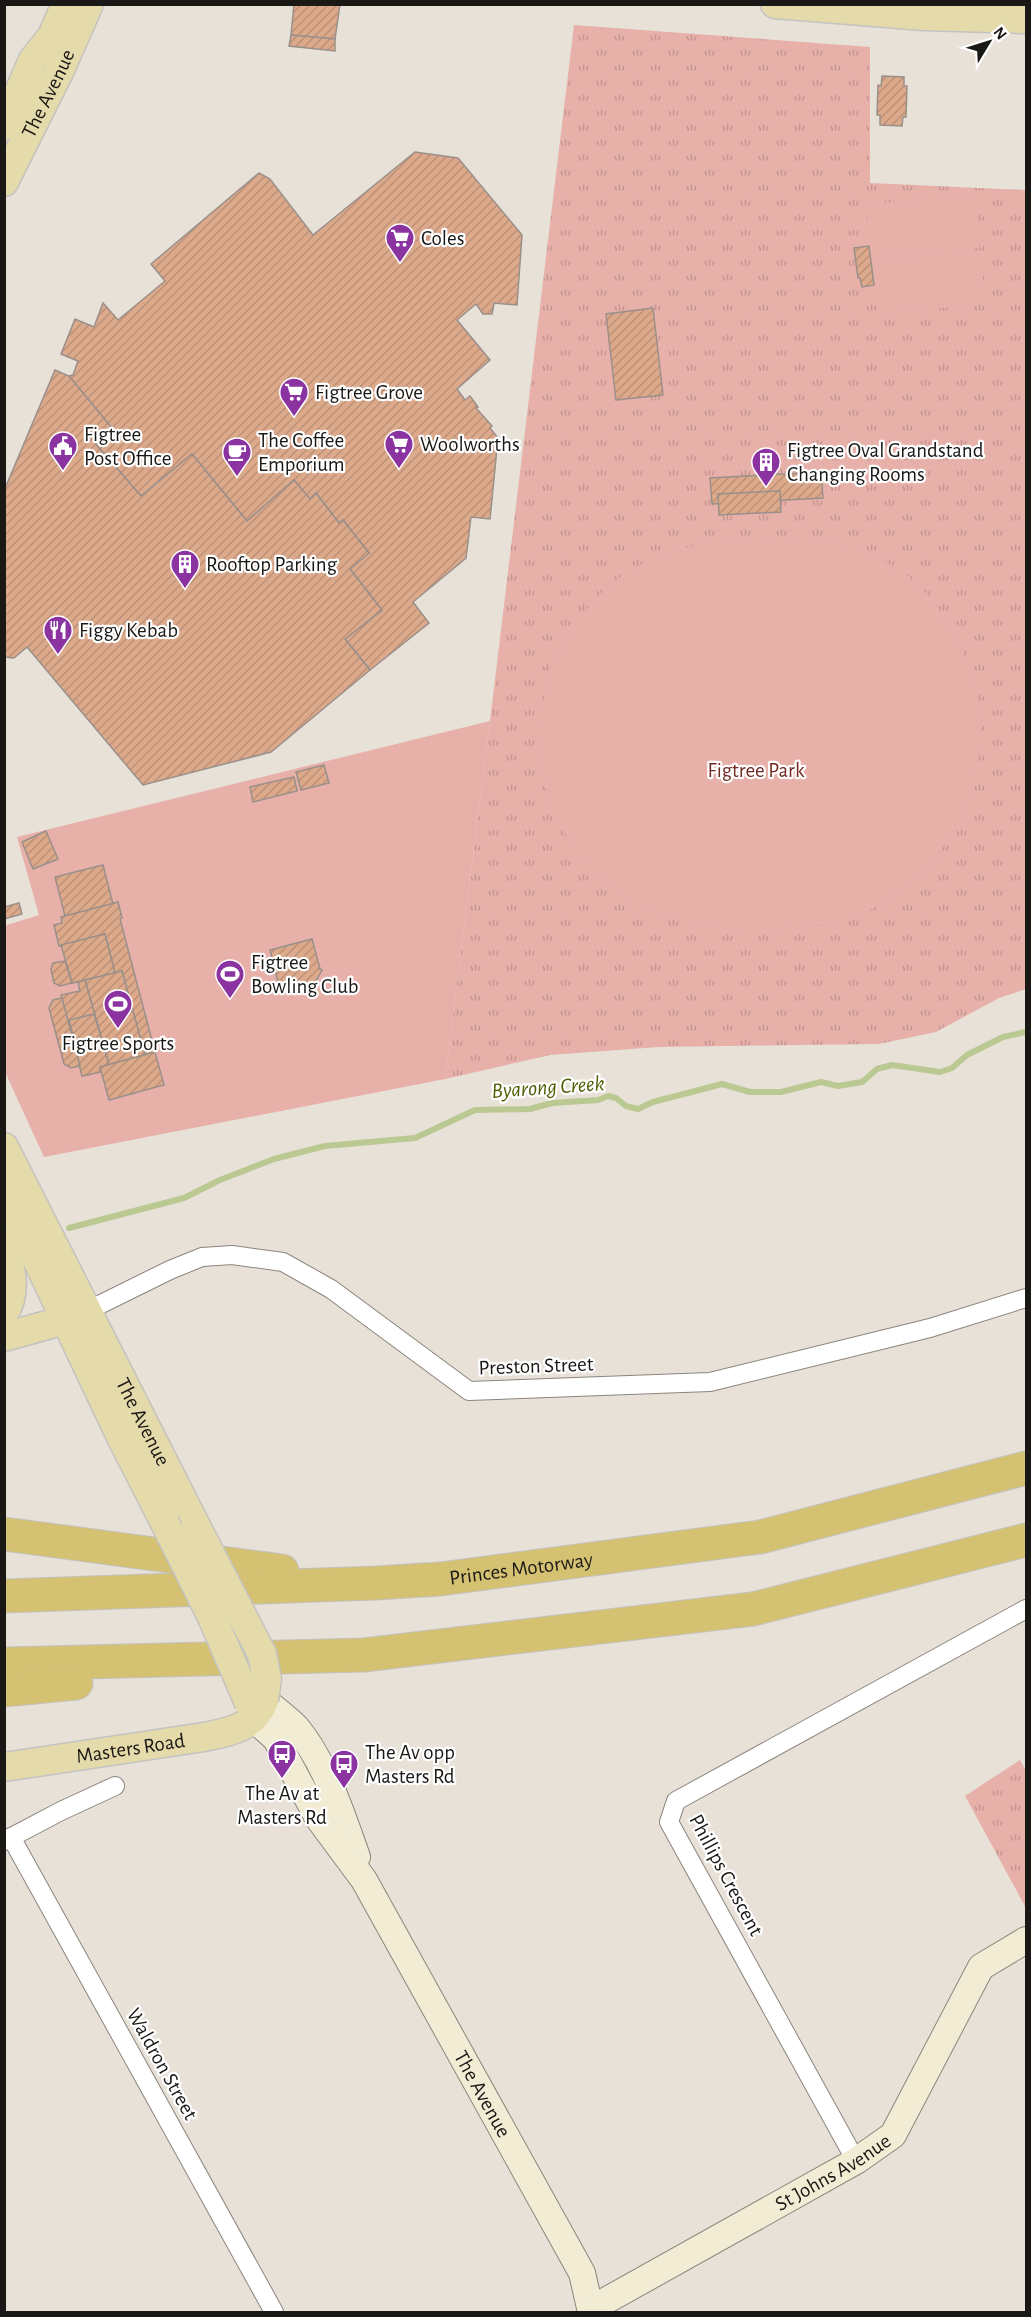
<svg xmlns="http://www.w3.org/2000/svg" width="1031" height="2317" font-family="'Alegreya Sans',sans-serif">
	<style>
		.park { fill: url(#park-tufts) }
		.pitch { fill: #e7b0a9 }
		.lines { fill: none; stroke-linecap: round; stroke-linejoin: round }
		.stream { stroke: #bac891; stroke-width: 6 }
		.building { fill: url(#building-hatch); stroke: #9a908b; stroke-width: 1.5 }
		.street-casing { stroke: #8b857d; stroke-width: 20 }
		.secondary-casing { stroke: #8b857d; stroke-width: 28 }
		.primary-casing { stroke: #c3c3c2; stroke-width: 31 }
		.highway-casing { stroke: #c3c3c2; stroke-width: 35 }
		.street { stroke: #fff; stroke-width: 18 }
		.secondary { stroke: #f2ecd5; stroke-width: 26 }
		.primary { stroke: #e5daaa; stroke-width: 28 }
		.highway { stroke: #d4c172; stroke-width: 33 }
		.primary-bridge-casing { stroke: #c3c3c2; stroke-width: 31; stroke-linecap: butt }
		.primary-bridge { stroke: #e5daaa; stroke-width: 28 }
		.labels { text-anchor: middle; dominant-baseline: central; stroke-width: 4.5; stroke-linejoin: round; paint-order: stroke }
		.street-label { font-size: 21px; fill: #1a1815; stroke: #fff }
		.poi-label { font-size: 21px; fill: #1a1815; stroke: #fff; text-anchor: start }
		.park-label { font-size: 21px; fill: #732a24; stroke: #fff }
		.water-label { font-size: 22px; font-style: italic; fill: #505e06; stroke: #fff }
	</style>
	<defs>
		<pattern id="park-tufts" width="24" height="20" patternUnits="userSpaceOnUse" patternTransform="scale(1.5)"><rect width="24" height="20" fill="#e7b0a9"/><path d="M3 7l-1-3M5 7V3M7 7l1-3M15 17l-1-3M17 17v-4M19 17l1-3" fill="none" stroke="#c69791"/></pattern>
		<pattern id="building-hatch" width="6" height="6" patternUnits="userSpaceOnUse" patternTransform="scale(1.5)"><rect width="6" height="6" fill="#dda98b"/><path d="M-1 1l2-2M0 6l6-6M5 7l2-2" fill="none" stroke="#bd9177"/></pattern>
	</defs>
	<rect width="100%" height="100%" fill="#e8e1d8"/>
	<g class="park">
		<path d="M574,25L870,47V183L1026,190V989L999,998L936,1032L879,1044L659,1047L550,1055L445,1079L490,721Z"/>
		<path d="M1020,1760L1026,1771V1908L965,1796Z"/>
	</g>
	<g class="pitch">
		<path d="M975,195L980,248L871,257L866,204Z"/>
		<path d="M980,251L986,304L877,314L872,261Z"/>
		<path d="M751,536C809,537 848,538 899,570C924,586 945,614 958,641C968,662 977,688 980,711C990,813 917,915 813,926C756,932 695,934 643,906C566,865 526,786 544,699C546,689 547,677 551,667C555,657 562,647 567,638C584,608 606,584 636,567C671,547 712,542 751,536Z"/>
		<path d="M490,721L445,1079L44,1157L5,1072L4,926L39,915L17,837Z"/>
	</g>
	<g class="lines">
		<path class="stream" d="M69,1228L184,1198L220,1180L274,1159L325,1146L415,1138L475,1110L530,1109L552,1103L598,1100L608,1096L616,1098L626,1106L638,1109L653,1102L722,1084L750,1092H781L821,1082L838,1086L862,1082L877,1069L892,1065L940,1072L952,1068L967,1055L1003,1037L1026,1032"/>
	</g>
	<g class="building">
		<path d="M294,4H340L335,39L291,35Z"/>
		<path d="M291,35L335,39V51L289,46Z"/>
		<path d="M882,76L904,77V86H907L906,117H903L902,126L880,125V115H877L878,85L881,86Z"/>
		<path d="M415,152L458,158L522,235L517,305L494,303L492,314H483L476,304L457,320L490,360L457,389L465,400L470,396L478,407L476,408L492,426L490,428L498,438L490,519L471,517L466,558L413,602L429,623L370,670L345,639L382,610L350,569L369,553L343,520L339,523L316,493L310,499L294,480L247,521L192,454L141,496L94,442L111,427L69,376L73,375L78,361L61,354L75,319L94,327L103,303L118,320L165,281L151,264L259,173L270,179L313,235Z"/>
		<path d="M869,246L874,285L862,287L860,278H858L854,248Z"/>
		<path d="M653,308L663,395L616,400L606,314Z"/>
		<path d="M55,370L69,376L111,427L94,442L141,496L192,454L247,521L294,480L310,499L316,493L339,523L343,520L369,553L350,569L382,610L345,639L370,670L271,752L143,785L27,647L14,658L4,657V491Z"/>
		<path d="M821,472L823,498L712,504L710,478Z"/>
		<path d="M780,491L781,512L719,515L718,494Z"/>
		<path d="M324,765L329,783L301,790L296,772Z"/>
		<path d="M294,777L297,791L253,802L250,787Z"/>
		<path d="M46,831L58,859L33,869L22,842Z"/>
		<path d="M103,865L113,904L65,916L55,877Z"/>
		<path d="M118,902L122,918L120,919L155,1052L145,1055L122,971L115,973L105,934L59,946L54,925L62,923L61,917Z"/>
		<path d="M19,903L22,914L4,919V907Z"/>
		<path d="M105,934L115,973L72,983L61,945Z"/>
		<path d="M312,939L320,969L322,970L315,983L280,990L270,950Z"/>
		<path d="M65,961L72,983L60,986L54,983L51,969L53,963Z"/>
		<path d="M122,971L145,1055L109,1065L85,980Z"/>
		<path d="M85,980L109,1065L100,1067L101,1072L82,1076L61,995L80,991L78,982Z"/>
		<path d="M62,998L80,1066L71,1068L64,1064L49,1008L53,1000Z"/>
		<path d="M94,1014L103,1044L77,1050L69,1020Z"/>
		<path d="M155,1052L164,1085L109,1100L100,1067Z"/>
	</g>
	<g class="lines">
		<g class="street-casing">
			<g id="street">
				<path d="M89,1310L170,1270L202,1257L232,1255L283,1262L331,1289L469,1391L710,1382L930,1328L1026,1298"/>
				<path d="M11,1837L274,2312"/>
				<path d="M4,1841L61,1811L115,1786"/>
				<path d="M856,2161L669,1822L676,1801L1026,1609"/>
			</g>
		</g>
		<g class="secondary-casing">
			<g id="secondary">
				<path d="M264,1700C275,1709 286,1717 296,1727C325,1761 342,1815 357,1857"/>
				<path id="s1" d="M254,1719L276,1739L318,1818L364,1880L582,2273L591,2312"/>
				<path id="s2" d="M591,2309L856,2161L893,2135L981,1967L1026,1940"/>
			</g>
		</g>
		<g class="primary-casing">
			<g id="primary">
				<path d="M775,4L924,16L1026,19"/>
				<path d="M4,126L33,60L52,36L66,4"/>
				<path id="s3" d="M4,182L59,72L89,4"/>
				<path id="s4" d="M4,1147L196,1526"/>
				<path d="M4,1190L122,1439L165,1523"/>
				<path d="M4,1243C10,1266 18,1292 4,1313"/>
				<path d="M4,1337L65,1320L81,1313"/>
				<path id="s5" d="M4,1767L204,1737C229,1732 255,1728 264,1700"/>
			</g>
		</g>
		<g class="highway-casing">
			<g id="highway">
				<path d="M4,1534L282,1571"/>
				<path id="s6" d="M4,1596L376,1583L440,1579L760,1537L1026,1468"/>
				<path d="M4,1664L364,1655L753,1609L1026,1540"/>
				<path d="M4,1690L76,1683"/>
			</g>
		</g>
		<use href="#street" class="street"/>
		<use href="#secondary" class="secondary"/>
		<use href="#primary" class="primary"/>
		<use href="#highway" class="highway"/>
		<g class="primary-bridge-casing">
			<g id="primary-bridge">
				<path d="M165,1523L212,1617L249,1703"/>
				<path d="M196,1526L262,1654L267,1679L264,1700"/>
			</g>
		</g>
		<use href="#primary-bridge" class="primary-bridge"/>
	</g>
	<defs>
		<g id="supermarket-pin" transform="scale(1.5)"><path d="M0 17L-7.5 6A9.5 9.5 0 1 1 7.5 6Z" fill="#8b33a0" stroke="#fff"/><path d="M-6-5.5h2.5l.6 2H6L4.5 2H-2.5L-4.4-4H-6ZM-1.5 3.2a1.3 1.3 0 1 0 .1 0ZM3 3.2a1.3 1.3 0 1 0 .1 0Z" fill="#fff"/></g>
		<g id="civic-pin" transform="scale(1.5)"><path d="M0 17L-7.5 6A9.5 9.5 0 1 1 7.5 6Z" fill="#8b33a0" stroke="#fff"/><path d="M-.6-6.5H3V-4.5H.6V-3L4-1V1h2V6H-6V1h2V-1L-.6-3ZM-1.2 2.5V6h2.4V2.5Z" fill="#fff"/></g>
		<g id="cafe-pin" transform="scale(1.5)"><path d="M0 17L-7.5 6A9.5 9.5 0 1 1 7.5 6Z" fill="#8b33a0" stroke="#fff"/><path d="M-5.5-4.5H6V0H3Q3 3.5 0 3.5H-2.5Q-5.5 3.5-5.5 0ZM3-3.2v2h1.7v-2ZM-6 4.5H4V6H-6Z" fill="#fff"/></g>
		<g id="building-pin" transform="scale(1.5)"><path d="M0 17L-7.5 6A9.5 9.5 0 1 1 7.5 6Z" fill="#8b33a0" stroke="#fff"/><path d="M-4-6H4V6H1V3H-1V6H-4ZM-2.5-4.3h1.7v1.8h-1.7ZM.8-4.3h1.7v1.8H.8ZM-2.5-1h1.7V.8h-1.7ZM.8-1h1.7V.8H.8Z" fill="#fff"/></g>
		<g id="restaurant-pin" transform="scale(1.5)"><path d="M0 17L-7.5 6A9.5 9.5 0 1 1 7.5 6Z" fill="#8b33a0" stroke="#fff"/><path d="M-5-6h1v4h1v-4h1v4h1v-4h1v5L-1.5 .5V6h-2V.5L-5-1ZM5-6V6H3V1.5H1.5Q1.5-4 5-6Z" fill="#fff"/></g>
		<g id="stadium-pin" transform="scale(1.5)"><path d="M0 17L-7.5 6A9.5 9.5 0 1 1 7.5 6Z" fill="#8b33a0" stroke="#fff"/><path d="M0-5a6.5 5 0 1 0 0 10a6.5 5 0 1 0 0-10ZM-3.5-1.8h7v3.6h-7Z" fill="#fff"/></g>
		<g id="bus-pin" transform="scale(1.5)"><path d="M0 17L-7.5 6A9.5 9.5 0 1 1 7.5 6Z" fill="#8b33a0" stroke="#fff"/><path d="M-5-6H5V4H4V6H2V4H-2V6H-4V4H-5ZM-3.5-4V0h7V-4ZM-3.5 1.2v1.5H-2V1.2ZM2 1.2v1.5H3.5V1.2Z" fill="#fff"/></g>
	</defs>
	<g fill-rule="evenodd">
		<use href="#supermarket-pin" x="400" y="238"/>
		<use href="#supermarket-pin" x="294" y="392"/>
		<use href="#supermarket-pin" x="399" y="444"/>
		<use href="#civic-pin" x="63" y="446"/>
		<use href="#cafe-pin" x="237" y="452"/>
		<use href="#building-pin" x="766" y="462"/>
		<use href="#building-pin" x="185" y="564"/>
		<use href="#restaurant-pin" x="58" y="630"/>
		<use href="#stadium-pin" x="230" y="974"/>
		<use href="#stadium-pin" x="118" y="1004"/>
		<use href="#bus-pin" x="282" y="1754"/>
		<use href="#bus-pin" x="344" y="1764"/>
	</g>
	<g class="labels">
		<g class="street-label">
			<text stroke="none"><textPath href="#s3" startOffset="99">The Avenue</textPath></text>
			<text transform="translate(536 1366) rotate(-2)">Preston Street</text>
			<text stroke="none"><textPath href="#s4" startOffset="308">The Avenue</textPath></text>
			<text stroke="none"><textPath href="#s6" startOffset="518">Princes Motorway</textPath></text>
			<text stroke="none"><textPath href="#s5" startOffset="128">Masters Road</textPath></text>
			<text transform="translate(726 1875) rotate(62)">Phillips Crescent</text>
			<text transform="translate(162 2064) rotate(61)">Waldron Street</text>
			<text stroke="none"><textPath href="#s1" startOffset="441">The Avenue</textPath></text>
			<text stroke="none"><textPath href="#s2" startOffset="278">St Johns Avenue</textPath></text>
		</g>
		<g class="poi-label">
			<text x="421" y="238">Coles</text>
			<text x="315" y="392">Figtree Grove</text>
			<text x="84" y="434">Figtree<tspan x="84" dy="24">Post Office</tspan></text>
			<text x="258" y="440">The Coffee<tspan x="258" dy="24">Emporium</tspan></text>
			<text x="420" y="444">Woolworths</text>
			<text x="787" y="450">Figtree Oval Grandstand<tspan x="787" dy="24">Changing Rooms</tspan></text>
			<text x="206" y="564">Rooftop Parking</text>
			<text x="79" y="630">Figgy Kebab</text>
			<text x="251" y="962">Figtree<tspan x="251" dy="24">Bowling Club</tspan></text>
			<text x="118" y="1043" text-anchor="middle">Figtree Sports</text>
			<text x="365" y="1752">The Av opp<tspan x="365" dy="24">Masters Rd</tspan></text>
			<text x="282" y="1793" text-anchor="middle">The Av at<tspan x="282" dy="24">Masters Rd</tspan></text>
		</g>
		<g class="park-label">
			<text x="756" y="770">Figtree Park</text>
		</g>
		<g class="water-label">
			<text transform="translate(548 1087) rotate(-4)">Byarong Creek</text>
		</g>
	</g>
	<rect width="1031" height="2317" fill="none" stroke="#1a1815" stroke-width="12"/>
	<g transform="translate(989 42) rotate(52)" stroke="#ffffff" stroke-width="4.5" paint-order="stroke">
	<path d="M0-4.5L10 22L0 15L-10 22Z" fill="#1a1815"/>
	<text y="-9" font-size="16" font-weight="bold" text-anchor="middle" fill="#1a1815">N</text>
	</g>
</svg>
